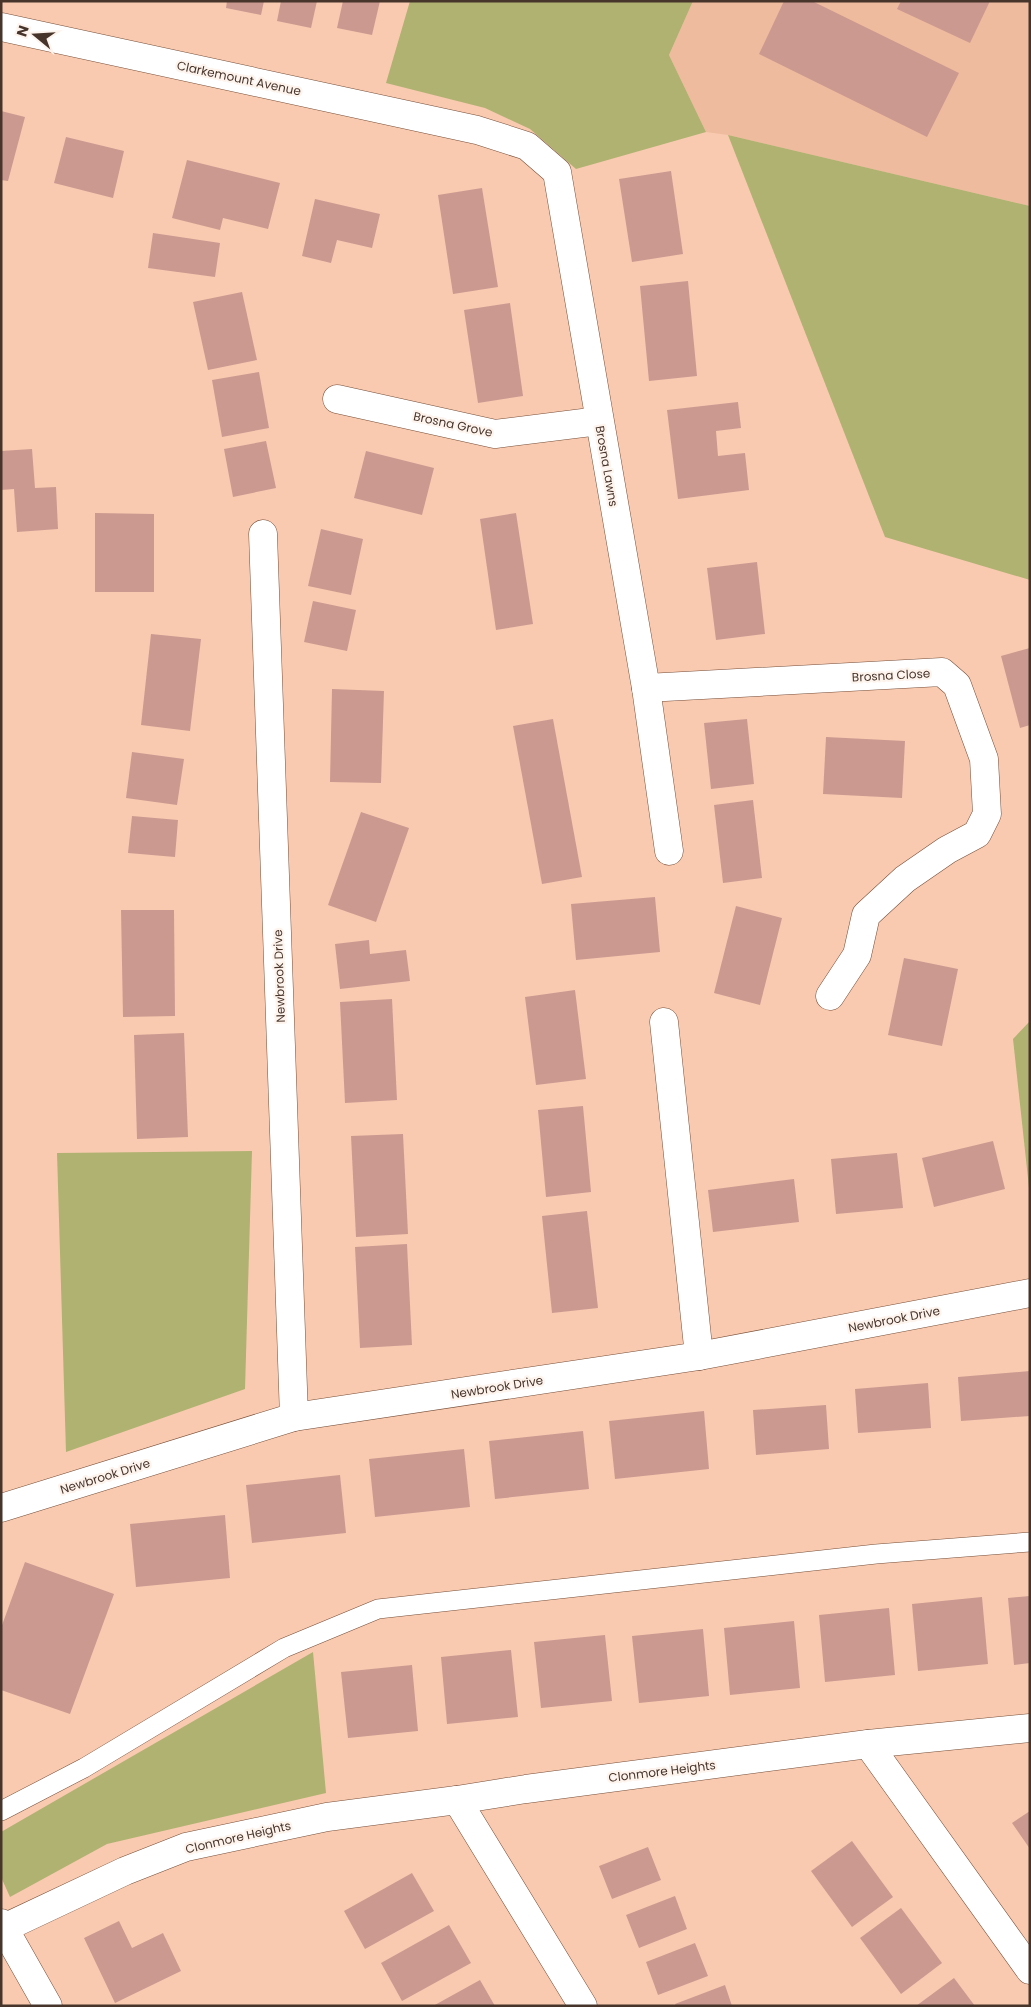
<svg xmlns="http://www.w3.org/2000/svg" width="1031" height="2007" font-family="Poppins,sans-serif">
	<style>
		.built { fill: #efbb9e }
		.green { fill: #b0b271 }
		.building { fill: #cc9990 }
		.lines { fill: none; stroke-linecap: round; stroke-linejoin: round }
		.service-casing { stroke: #764e38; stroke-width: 20 }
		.minor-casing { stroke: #764e38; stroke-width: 29 }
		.tertiary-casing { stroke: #764e38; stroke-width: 29 }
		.service { stroke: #fff; stroke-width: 19 }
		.minor { stroke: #fff; stroke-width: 28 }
		.tertiary { stroke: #fff; stroke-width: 28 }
		.labels { text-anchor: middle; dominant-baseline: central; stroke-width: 4.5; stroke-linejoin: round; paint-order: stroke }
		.street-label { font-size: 12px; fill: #47352b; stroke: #fef4ee }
	</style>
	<rect width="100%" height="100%" fill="#f9cab0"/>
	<path class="built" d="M693,1H1030V206L728,135L706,132L669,55Z"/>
	<g class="green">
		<path d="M410,1H693L669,55L706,132L576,169L530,129L485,108L386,83Z"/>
		<path d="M728,135L1030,206V580L885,537Z"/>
		<path d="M1030,1021V1197L1013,1039Z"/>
		<path d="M252,1151L245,1389L66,1452L57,1153Z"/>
		<path d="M313,1652L326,1793L107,1844L10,1897L1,1877V1832Z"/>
	</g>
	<g class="building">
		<path d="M227,1H264L261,15L226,8Z"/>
		<path d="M281,1H317L311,28L277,21Z"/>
		<path d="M343,1H380L372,35L337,28Z"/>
		<path d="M784,1H812L959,73L927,137L759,54Z"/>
		<path d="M901,1H990L970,43L897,9Z"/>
		<path d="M1,111L25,117L8,181L1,180Z"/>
		<path d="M66,137L124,151L113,198L54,183Z"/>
		<path d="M187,160L280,183L268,229L223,218L220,230L172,218Z"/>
		<path d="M671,171L683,254L632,262L619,179Z"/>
		<path d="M482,188L498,287L453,294L438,195Z"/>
		<path d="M315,199L380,214L372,248L337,240L331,263L302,256Z"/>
		<path d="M153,233L220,243L215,277L148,268Z"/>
		<path d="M688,281L697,376L649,381L640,286Z"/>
		<path d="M242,292L257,360L208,370L193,302Z"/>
		<path d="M510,303L523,396L478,403L464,310Z"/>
		<path d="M259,372L269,428L222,437L212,380Z"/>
		<path d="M738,402L741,428L716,431L718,456L745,453L749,490L678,499L667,410Z"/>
		<path d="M266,441L276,488L233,497L224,449Z"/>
		<path d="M32,449L35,488L56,487L58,529L17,532L14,489L1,490V451Z"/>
		<path d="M366,451L434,468L422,515L354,498Z"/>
		<path d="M95,513L154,514V592H95Z"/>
		<path d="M516,513L533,624L496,630L480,519Z"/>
		<path d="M321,529L363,539L351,595L308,586Z"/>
		<path d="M757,562L765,634L716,640L707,568Z"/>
		<path d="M313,601L356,610L347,651L304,642Z"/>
		<path d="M151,634L201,639L190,731L141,725Z"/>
		<path d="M1030,648V725L1020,728L1001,656Z"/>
		<path d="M332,689L384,691L381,783L330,782Z"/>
		<path d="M553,719L582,877L542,884L513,726Z"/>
		<path d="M747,719L754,784L711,789L704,723Z"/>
		<path d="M826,737L905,741L902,798L823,794Z"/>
		<path d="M132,752L184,759L177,805L126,798Z"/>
		<path d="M753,800L762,878L723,883L714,805Z"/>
		<path d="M361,812L409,828L376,922L328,905Z"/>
		<path d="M132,816L178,820L175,857L128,853Z"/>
		<path d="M655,897L660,952L576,960L571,904Z"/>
		<path d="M736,906L782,918L760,1005L714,993Z"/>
		<path d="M121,910H174L175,1016L123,1017Z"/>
		<path d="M369,940L370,954L406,950L410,981L340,989L335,944Z"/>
		<path d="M904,958L958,969L942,1046L888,1035Z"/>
		<path d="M575,990L586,1079L536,1085L525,997Z"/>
		<path d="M392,999L397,1100L345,1103L340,1002Z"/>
		<path d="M184,1033L188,1137L137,1139L134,1035Z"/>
		<path d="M583,1106L591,1192L546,1197L538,1110Z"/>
		<path d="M403,1134L408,1234L356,1237L351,1136Z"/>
		<path d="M993,1141L1005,1189L934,1207L922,1158Z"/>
		<path d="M897,1153L903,1208L836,1214L831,1159Z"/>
		<path d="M794,1179L799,1222L713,1232L708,1190Z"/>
		<path d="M587,1211L598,1308L552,1313L542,1216Z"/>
		<path d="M407,1244L412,1345L360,1348L355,1247Z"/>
		<path d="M1030,1371V1416L961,1421L958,1377Z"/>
		<path d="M928,1383L931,1428L858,1433L855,1389Z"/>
		<path d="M826,1405L829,1449L756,1455L753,1410Z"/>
		<path d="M704,1411L709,1469L615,1479L609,1421Z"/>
		<path d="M583,1431L589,1489L495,1499L489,1441Z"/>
		<path d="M464,1449L470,1507L375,1517L369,1459Z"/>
		<path d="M340,1475L346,1533L252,1543L246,1485Z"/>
		<path d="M225,1515L230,1578L136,1587L130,1524Z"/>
		<path d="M25,1562L114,1594L70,1714L1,1690V1628Z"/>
		<path d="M1030,1596V1663L1014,1665L1008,1598Z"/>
		<path d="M982,1597L988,1664L918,1671L912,1604Z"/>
		<path d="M889,1608L895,1675L825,1682L819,1615Z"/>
		<path d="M794,1621L800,1688L730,1695L724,1628Z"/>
		<path d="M703,1629L709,1696L639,1703L632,1636Z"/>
		<path d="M605,1635L612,1701L541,1708L534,1642Z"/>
		<path d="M511,1650L518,1717L447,1724L441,1657Z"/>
		<path d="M412,1665L418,1731L348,1738L341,1672Z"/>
		<path d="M1030,1811V1849L1012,1823Z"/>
		<path d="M852,1841L893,1897L852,1927L811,1871Z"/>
		<path d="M648,1847L661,1880L612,1899L599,1866Z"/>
		<path d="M412,1873L434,1911L365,1949L344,1911Z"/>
		<path d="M675,1896L687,1929L639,1948L626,1915Z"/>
		<path d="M901,1908L942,1963L901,1994L860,1938Z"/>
		<path d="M119,1921L132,1948L163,1933L181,1971L115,2003L84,1938Z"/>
		<path d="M449,1925L471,1963L402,2001L381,1963Z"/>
		<path d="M695,1943L708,1976L658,1995L646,1962Z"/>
		<path d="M954,1978L975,2006H916Z"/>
		<path d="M480,1980L495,2006H433Z"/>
		<path d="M725,1985L732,2006H676L675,2004Z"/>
	</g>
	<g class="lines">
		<g class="service-casing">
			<path id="service" d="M1,1811L84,1768L284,1648L378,1609L876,1554L1030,1542"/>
		</g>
		<g class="minor-casing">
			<g id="minor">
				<path d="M1,27L477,130L527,146L557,172L646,688L669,851"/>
				<path d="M337,399L495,434L599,421"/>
				<path d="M263,534L294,1417"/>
				<path d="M646,688L942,672L957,685L984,759L987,814L977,834L947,850L905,879L866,915L857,955L830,996"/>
				<path d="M664,1022L699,1356"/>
				<path d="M1,1508L294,1417L699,1356L1030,1293"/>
				<path d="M868,1744L1030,1970"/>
				<path d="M457,1800L583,2006"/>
				<path d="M4,1928L125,1871L186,1847L327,1817L457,1800L526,1789L868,1744L1030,1728"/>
			</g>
		</g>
		<g class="tertiary-casing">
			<path id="tertiary" d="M1,1923L48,2006"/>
		</g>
		<use href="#service" class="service"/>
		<use href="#minor" class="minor"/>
		<use href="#tertiary" class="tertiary"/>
	</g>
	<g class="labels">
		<g class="street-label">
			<text transform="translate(239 78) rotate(12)">Clarkemount Avenue</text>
			<text transform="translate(453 424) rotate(12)">Brosna Grove</text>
			<text transform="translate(607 466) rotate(80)">Brosna Lawns</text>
			<text transform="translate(891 675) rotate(-3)">Brosna Close</text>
			<text transform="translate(279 976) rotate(-92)">Newbrook Drive</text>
			<text transform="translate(894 1319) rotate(-11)">Newbrook Drive</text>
			<text transform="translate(497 1387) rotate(-9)">Newbrook Drive</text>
			<text transform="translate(105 1476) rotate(-17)">Newbrook Drive</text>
			<text transform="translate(662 1771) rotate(-7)">Clonmore Heights</text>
			<text transform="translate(238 1837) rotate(-13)">Clonmore Heights</text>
		</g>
	</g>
	<rect width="1031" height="2007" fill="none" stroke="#47352b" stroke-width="5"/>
	<g transform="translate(35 35) rotate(288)" stroke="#fef4ee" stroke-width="4" paint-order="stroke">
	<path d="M0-4L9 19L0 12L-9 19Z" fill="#47352b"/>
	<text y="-8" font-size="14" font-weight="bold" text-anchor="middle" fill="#47352b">N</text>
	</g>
</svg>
